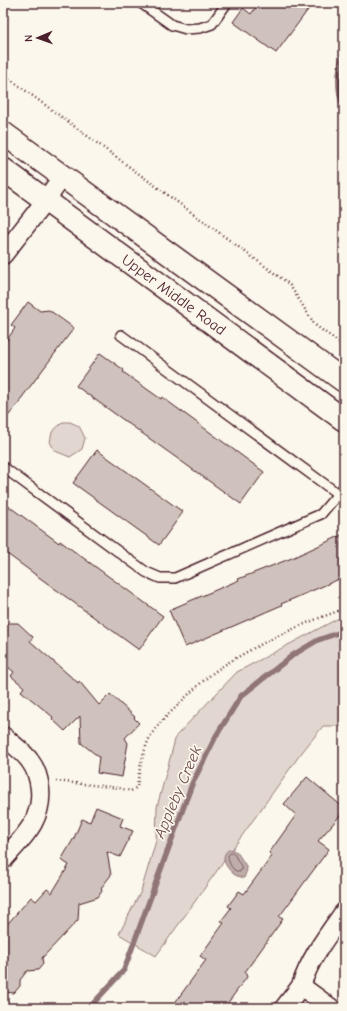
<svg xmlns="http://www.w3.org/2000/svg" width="347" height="1011" font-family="'Comic Neue',sans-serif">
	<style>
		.green { fill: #e2d7d0; stroke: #967b7e }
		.water { fill: #bfadaa; stroke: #907477 }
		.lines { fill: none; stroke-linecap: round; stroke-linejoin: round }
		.shore { stroke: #79585e; stroke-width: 1 }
		.stream { stroke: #907477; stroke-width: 5.5 }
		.building { fill: #cfc2bc; stroke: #4a1f2b }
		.service-casing { stroke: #4a1f2b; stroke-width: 12 }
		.minor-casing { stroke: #4a1f2b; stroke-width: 21 }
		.secondary-casing { stroke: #4a1f2b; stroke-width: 25 }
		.path { stroke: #4a1f2b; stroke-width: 2.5; stroke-dasharray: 1 3; stroke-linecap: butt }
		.service { stroke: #fbf7ec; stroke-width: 9 }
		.minor { stroke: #fbf7ec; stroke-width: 18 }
		.secondary { stroke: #fbf7ec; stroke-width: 22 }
		.labels { text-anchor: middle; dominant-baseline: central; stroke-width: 3.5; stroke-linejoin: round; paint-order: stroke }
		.street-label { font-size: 15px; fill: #4a1f2b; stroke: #fbf7ec }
		.water-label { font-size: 16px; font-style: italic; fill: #6d4a51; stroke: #fbf7ec }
	</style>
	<rect width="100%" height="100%" fill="#fbf7ec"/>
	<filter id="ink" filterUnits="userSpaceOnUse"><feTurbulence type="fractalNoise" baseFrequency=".025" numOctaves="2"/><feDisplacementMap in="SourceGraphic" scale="8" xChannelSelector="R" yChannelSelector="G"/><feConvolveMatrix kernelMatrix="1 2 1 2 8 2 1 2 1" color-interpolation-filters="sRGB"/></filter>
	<g filter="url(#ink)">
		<g class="green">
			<path d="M63,422H70L79,426L85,438L82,449L70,457L55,451L50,442L52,432Z"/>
			<path d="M344,618V726H323L299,756L156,956L119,934L141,891L156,841L157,807L176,736L237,672L337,619Z"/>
		</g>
		<path class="water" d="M230,849L237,852L246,866L247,870L244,878C241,877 237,876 235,875C226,868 218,856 230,849Z"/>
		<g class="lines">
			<path class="shore" d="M231,853L234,854L242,868L240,872C232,871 229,864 228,856Z"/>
			<g class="stream">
				<path d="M344,50C338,73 336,86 344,109"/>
				<path d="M89,1008L124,970L192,784L216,736L241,696L293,655L318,640L344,631"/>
			</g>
		</g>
		<g class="building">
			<path d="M259,3H313L276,53L233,22L243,8L251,14Z"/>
			<path d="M28,302L40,311L49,310L74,328L20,400V402L3,422V346L15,328L11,325Z"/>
			<path d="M100,353L124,370L123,372L161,399L162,397L264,472L241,504L76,386Z"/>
			<path d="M97,450L183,512L159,545L73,483Z"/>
			<path d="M3,502L59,543L60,541L163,616L139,650L3,551Z"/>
			<path d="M344,534V577L281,604L282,605L185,647L169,610L239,580L238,579L292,558Z"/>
			<path d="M3,623H18L33,637L30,641L77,682L79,683V681L99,705L110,694L135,717L134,718L139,723L125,738L128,743L122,777L97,773L99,757L81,743L80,716L65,731L52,719L53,717L21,691L24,687L11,676L14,672L3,663Z"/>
			<path d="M307,777L344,808V811L318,841L329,849L279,917L283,919L245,972L247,977L224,1008H171L206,960L200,956L224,923L221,921L231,908L228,906L239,891L244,894L272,856L269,853L296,815L284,804Z"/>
			<path d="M96,807L123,818L120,826L133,831L120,857L107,852L111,875L101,888L102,891L98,897L79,903L78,920L42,958L43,964L38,970L27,971L20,980V986L14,993L3,992V929L31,897L36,901L47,889L52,893L69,865L61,860L74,838L82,819L90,822Z"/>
		</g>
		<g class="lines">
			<g class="service-casing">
				<g id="service">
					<path d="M141,3L172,25L186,29L200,28L212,24L227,3"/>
					<path d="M121,335L338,494"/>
					<path d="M3,467L146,572L160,578H175L321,514L344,487"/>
				</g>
			</g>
			<g class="minor-casing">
				<g id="minor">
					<path d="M3,255L46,200L62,177"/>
					<path d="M3,736C12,744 23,751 30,761C36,769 39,779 40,789C43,821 22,838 3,860"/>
					<path d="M301,986C310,958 327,936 344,912"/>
					<path d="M284,1008L301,986L331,1008"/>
				</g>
			</g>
			<g class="secondary-casing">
				<g id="secondary">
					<path d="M3,133L344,381"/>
					<path id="s1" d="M3,169L344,420"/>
				</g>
			</g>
			<g class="path">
				<path d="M3,74L289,284L315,325L344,346"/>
				<path d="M56,781L119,788L131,791L137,787C139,770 143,750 151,735C158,724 168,715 177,706C192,691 208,675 226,664C262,642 303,623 344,609"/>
			</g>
			<use href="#service" class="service"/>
			<use href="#minor" class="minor"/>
			<use href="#secondary" class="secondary"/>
		</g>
	</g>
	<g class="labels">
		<g class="street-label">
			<text stroke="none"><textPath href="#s1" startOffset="212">Upper Middle Road</textPath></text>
		</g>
		<g class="water-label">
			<text transform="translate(178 792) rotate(-67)">Appleby Creek</text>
		</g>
	</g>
	<rect width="347" height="1011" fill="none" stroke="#fbf7ec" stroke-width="16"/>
	<rect x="8" y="8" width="331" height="995" fill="none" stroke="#4a1f2b" stroke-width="1.5" filter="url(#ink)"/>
	<g transform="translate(38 38) rotate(268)" stroke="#fbf7ec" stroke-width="3" paint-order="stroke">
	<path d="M0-3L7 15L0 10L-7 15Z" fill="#4a1f2b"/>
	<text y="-6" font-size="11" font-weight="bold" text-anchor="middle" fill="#4a1f2b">N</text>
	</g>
</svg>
